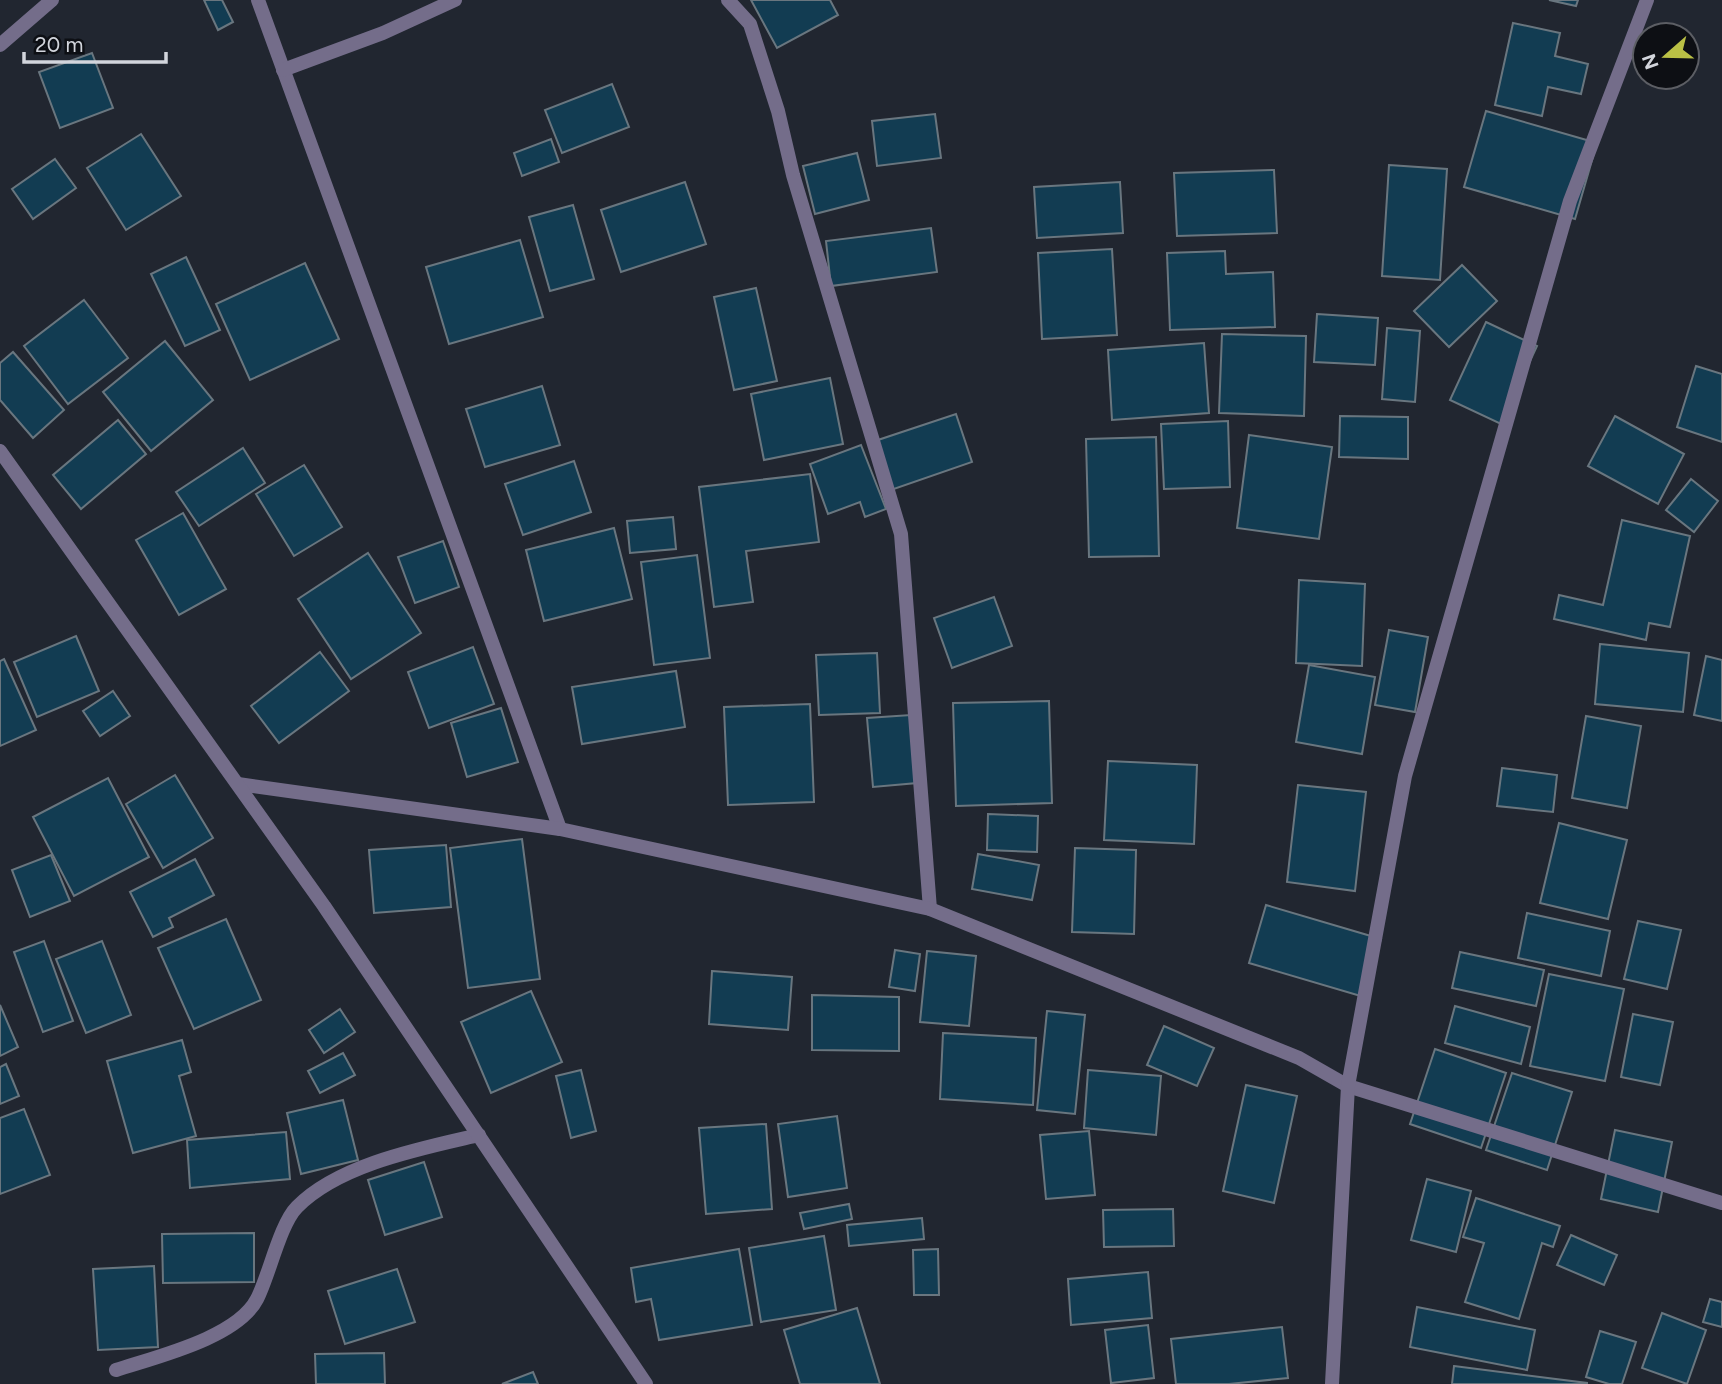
<svg xmlns="http://www.w3.org/2000/svg" width="1722" height="1384" font-family="Figtree,sans-serif">
	<style>
		.building { fill: #123c52; stroke: #69767f; stroke-width: 2 }
		.lines { fill: none; stroke-linecap: round; stroke-linejoin: round }
		.minor { stroke: #746d8a; stroke-width: 14 }
		.tertiary { stroke: #746d8a; stroke-width: 14 }
	</style>
	<rect width="100%" height="100%" fill="#212630"/>
	<g class="building">
		<path d="M204,0H222L233,22L218,30Z"/>
		<path d="M751,0H830L838,15L777,48Z"/>
		<path d="M1549,0H1578L1576,6Z"/>
		<path d="M1513,23L1560,33L1555,56L1588,64L1581,94L1548,87L1542,116L1495,105Z"/>
		<path d="M92,53L113,108L60,128L39,72Z"/>
		<path d="M612,84L629,127L562,153L545,110Z"/>
		<path d="M1486,111L1597,143L1575,219L1464,187Z"/>
		<path d="M935,114L941,158L877,166L872,121Z"/>
		<path d="M141,134L181,196L126,230L87,168Z"/>
		<path d="M551,139L559,162L522,176L514,153Z"/>
		<path d="M857,153L869,200L815,214L803,166Z"/>
		<path d="M55,159L76,188L33,219L12,189Z"/>
		<path d="M1389,165L1447,169L1440,280L1382,276Z"/>
		<path d="M1274,170L1277,233L1177,236L1174,173Z"/>
		<path d="M685,182L706,244L621,272L601,210Z"/>
		<path d="M1120,182L1123,233L1037,238L1034,187Z"/>
		<path d="M573,205L594,279L550,291L529,217Z"/>
		<path d="M931,228L937,272L831,286L826,241Z"/>
		<path d="M520,240L543,317L449,344L426,267Z"/>
		<path d="M1112,249L1117,335L1042,339L1038,253Z"/>
		<path d="M1225,251L1226,274L1273,272L1275,327L1170,330L1167,253Z"/>
		<path d="M186,257L220,330L185,346L151,274Z"/>
		<path d="M305,263L339,339L250,380L216,304Z"/>
		<path d="M1462,265L1497,301L1449,347L1414,311Z"/>
		<path d="M756,288L777,381L734,390L714,297Z"/>
		<path d="M84,300L128,358L68,404L24,346Z"/>
		<path d="M1317,314L1378,318L1375,365L1314,362Z"/>
		<path d="M1486,322L1537,346L1501,424L1450,400Z"/>
		<path d="M1387,328L1420,331L1415,402L1382,399Z"/>
		<path d="M1222,334L1306,336L1304,416L1219,413Z"/>
		<path d="M165,341L213,400L151,451L103,392Z"/>
		<path d="M1204,343L1209,413L1112,420L1108,350Z"/>
		<path d="M13,352L64,410L33,438L0,400V363Z"/>
		<path d="M1696,366L1722,374V442L1677,427Z"/>
		<path d="M830,378L843,444L764,460L751,394Z"/>
		<path d="M542,386L560,445L485,467L466,409Z"/>
		<path d="M956,414L972,462L888,491L872,442Z"/>
		<path d="M1340,416L1408,417V459L1339,457Z"/>
		<path d="M1615,416L1684,454L1658,504L1588,466Z"/>
		<path d="M118,420L146,454L81,509L53,475Z"/>
		<path d="M1228,421L1230,487L1164,489L1161,424Z"/>
		<path d="M1249,435L1332,447L1319,539L1237,528Z"/>
		<path d="M1156,437L1159,556L1089,557L1086,439Z"/>
		<path d="M861,445L886,509L865,517L860,502L828,514L810,464Z"/>
		<path d="M243,448L265,483L199,526L176,492Z"/>
		<path d="M574,461L591,512L523,535L505,484Z"/>
		<path d="M304,465L342,527L294,556L256,494Z"/>
		<path d="M810,474L819,542L746,551L753,602L714,607L699,487Z"/>
		<path d="M1691,479L1718,501L1694,532L1666,510Z"/>
		<path d="M183,513L226,589L179,615L136,540Z"/>
		<path d="M673,517L676,549L630,553L627,521Z"/>
		<path d="M1622,520L1690,536L1670,627L1649,623L1646,640L1554,619L1559,595L1603,605Z"/>
		<path d="M614,528L632,599L544,621L526,550Z"/>
		<path d="M443,541L459,587L415,603L398,557Z"/>
		<path d="M368,553L421,633L351,679L298,599Z"/>
		<path d="M697,555L710,658L654,665L641,562Z"/>
		<path d="M1299,580L1365,584L1362,666L1296,663Z"/>
		<path d="M994,597L1012,646L952,668L934,618Z"/>
		<path d="M1389,630L1428,637L1415,712L1375,705Z"/>
		<path d="M76,636L99,691L37,717L14,662Z"/>
		<path d="M1600,644L1689,653L1683,712L1595,704Z"/>
		<path d="M473,647L494,704L429,728L408,672Z"/>
		<path d="M320,652L349,691L279,743L251,706Z"/>
		<path d="M877,653L880,713L819,715L816,655Z"/>
		<path d="M1706,656L1722,660V721L1694,715Z"/>
		<path d="M4,659L36,730L0,746V661Z"/>
		<path d="M1309,665L1375,677L1362,754L1296,742Z"/>
		<path d="M676,671L685,727L582,744L572,687Z"/>
		<path d="M113,691L130,716L100,736L83,711Z"/>
		<path d="M1049,701L1052,803L956,806L953,703Z"/>
		<path d="M810,704L814,802L728,805L724,707Z"/>
		<path d="M501,708L518,762L467,777L451,723Z"/>
		<path d="M911,715L917,783L873,787L867,718Z"/>
		<path d="M1586,716L1641,726L1627,808L1572,798Z"/>
		<path d="M1108,761L1197,765L1194,844L1104,840Z"/>
		<path d="M1502,768L1557,775L1553,812L1497,806Z"/>
		<path d="M175,775L213,838L163,868L126,804Z"/>
		<path d="M108,778L149,857L74,896L33,817Z"/>
		<path d="M1298,785L1366,792L1355,891L1287,882Z"/>
		<path d="M988,814L1038,816L1037,852L987,850Z"/>
		<path d="M1559,823L1627,840L1608,919L1540,903Z"/>
		<path d="M522,839L540,979L468,988L450,848Z"/>
		<path d="M446,845L451,907L374,913L369,850Z"/>
		<path d="M1075,848L1136,850L1134,934L1072,932Z"/>
		<path d="M978,854L1039,865L1032,900L972,889Z"/>
		<path d="M51,855L70,901L30,917L12,870Z"/>
		<path d="M195,859L214,895L169,918L173,927L153,937L130,892Z"/>
		<path d="M1266,905L1381,939L1364,997L1249,963Z"/>
		<path d="M1527,913L1610,931L1601,976L1518,958Z"/>
		<path d="M226,919L261,1000L194,1029L158,948Z"/>
		<path d="M1638,921L1681,930L1667,989L1624,979Z"/>
		<path d="M44,941L73,1021L43,1032L14,952Z"/>
		<path d="M102,941L131,1015L86,1033L56,959Z"/>
		<path d="M895,950L920,954L915,991L889,987Z"/>
		<path d="M927,951L976,956L969,1026L920,1022Z"/>
		<path d="M1460,952L1544,970L1536,1006L1452,988Z"/>
		<path d="M712,971L792,977L788,1030L709,1024Z"/>
		<path d="M1549,974L1624,989L1605,1081L1530,1066Z"/>
		<path d="M531,991L562,1062L491,1093L461,1022Z"/>
		<path d="M812,995L899,997V1051L812,1050Z"/>
		<path d="M0,1005L18,1047L0,1056Z"/>
		<path d="M1455,1006L1530,1027L1521,1064L1445,1043Z"/>
		<path d="M340,1009L355,1032L324,1053L309,1030Z"/>
		<path d="M1047,1011L1085,1015L1075,1114L1037,1110Z"/>
		<path d="M1633,1014L1673,1022L1660,1085L1621,1077Z"/>
		<path d="M1164,1026L1214,1048L1197,1086L1147,1065Z"/>
		<path d="M943,1033L1036,1038L1033,1105L940,1099Z"/>
		<path d="M182,1040L191,1072L179,1076L196,1136L133,1153L107,1061Z"/>
		<path d="M1435,1049L1506,1073L1481,1148L1410,1124Z"/>
		<path d="M343,1053L355,1075L320,1093L308,1071Z"/>
		<path d="M6,1064L19,1096L0,1104V1067Z"/>
		<path d="M581,1070L596,1131L571,1138L556,1076Z"/>
		<path d="M1088,1070L1161,1076L1156,1135L1084,1128Z"/>
		<path d="M1512,1073L1572,1092L1547,1170L1486,1150Z"/>
		<path d="M1246,1085L1297,1096L1274,1203L1223,1191Z"/>
		<path d="M343,1100L358,1160L301,1174L287,1113Z"/>
		<path d="M24,1109L50,1175L0,1194V1118Z"/>
		<path d="M837,1116L847,1188L788,1197L778,1124Z"/>
		<path d="M766,1124L772,1209L706,1214L699,1128Z"/>
		<path d="M1615,1130L1672,1142L1658,1212L1601,1199Z"/>
		<path d="M1089,1131L1095,1195L1046,1199L1040,1135Z"/>
		<path d="M286,1132L290,1179L190,1188L187,1140Z"/>
		<path d="M424,1162L442,1217L385,1235L368,1180Z"/>
		<path d="M1427,1179L1471,1191L1456,1252L1411,1240Z"/>
		<path d="M1476,1198L1560,1226L1553,1247L1542,1243L1519,1319L1465,1302L1484,1243L1463,1237Z"/>
		<path d="M849,1204L852,1219L804,1229L800,1213Z"/>
		<path d="M1173,1209L1174,1246L1104,1247L1103,1210Z"/>
		<path d="M922,1218L924,1239L849,1246L847,1225Z"/>
		<path d="M254,1233V1282L163,1283L162,1234Z"/>
		<path d="M1571,1235L1617,1255L1604,1285L1557,1265Z"/>
		<path d="M824,1236L836,1310L761,1322L749,1248Z"/>
		<path d="M739,1249L752,1325L659,1340L651,1299L636,1302L631,1268Z"/>
		<path d="M938,1249L939,1295H914L913,1250Z"/>
		<path d="M154,1266L158,1347L98,1350L93,1269Z"/>
		<path d="M397,1269L415,1322L345,1344L328,1291Z"/>
		<path d="M1148,1272L1152,1318L1071,1325L1068,1279Z"/>
		<path d="M1710,1299L1722,1302V1327L1703,1322Z"/>
		<path d="M1417,1307L1535,1330L1527,1370L1410,1347Z"/>
		<path d="M857,1308L880,1384H800L784,1330Z"/>
		<path d="M1662,1313L1706,1330L1687,1384L1642,1368Z"/>
		<path d="M1148,1325L1154,1378L1111,1383L1105,1330Z"/>
		<path d="M1282,1327L1288,1378L1229,1384H1176L1171,1339Z"/>
		<path d="M1600,1331L1636,1342L1622,1384H1609L1586,1377Z"/>
		<path d="M384,1353L385,1384H316L315,1354Z"/>
		<path d="M1454,1366L1587,1383V1384H1452Z"/>
		<path d="M533,1372L538,1384H502Z"/>
	</g>
	<g class="lines">
		<g class="minor">
			<path d="M258,0L560,829"/>
			<path d="M728,0L750,24L778,111L793,175L901,534L930,909"/>
			<path d="M0,45L52,0"/>
			<path d="M283,70L383,33L455,0"/>
			<path d="M238,784L560,829L930,909L1299,1058L1348,1086L1722,1203"/>
			<path d="M116,1370C155,1357 237,1338 257,1299C269,1276 280,1224 297,1207C339,1164 423,1148 479,1135"/>
			<path d="M1332,1384L1348,1086L1405,776L1570,201L1647,0"/>
		</g>
		<path class="tertiary" d="M0,451L324,906L646,1384"/>
	</g>
	<g transform="translate(1666 56) rotate(250)"><circle r="33" fill="#0d0f14" stroke="#5c5e64" stroke-width="2"/>
	<path d="M0-5L12 26L0 18L-12 26Z" fill="#bac045"/>
	<text y="-10" font-size="19" font-weight="bold" text-anchor="middle" fill="#d2d5dc">N</text>
	</g>
	<path d="M24 52v10h142v-10" fill="none" stroke="#d2d5dc" stroke-width="3.5"/>
	<text x="35" y="52" font-size="21" fill="#d2d5dc" stroke="#0d0f14" stroke-width="5" paint-order="stroke">20 m</text>
</svg>
